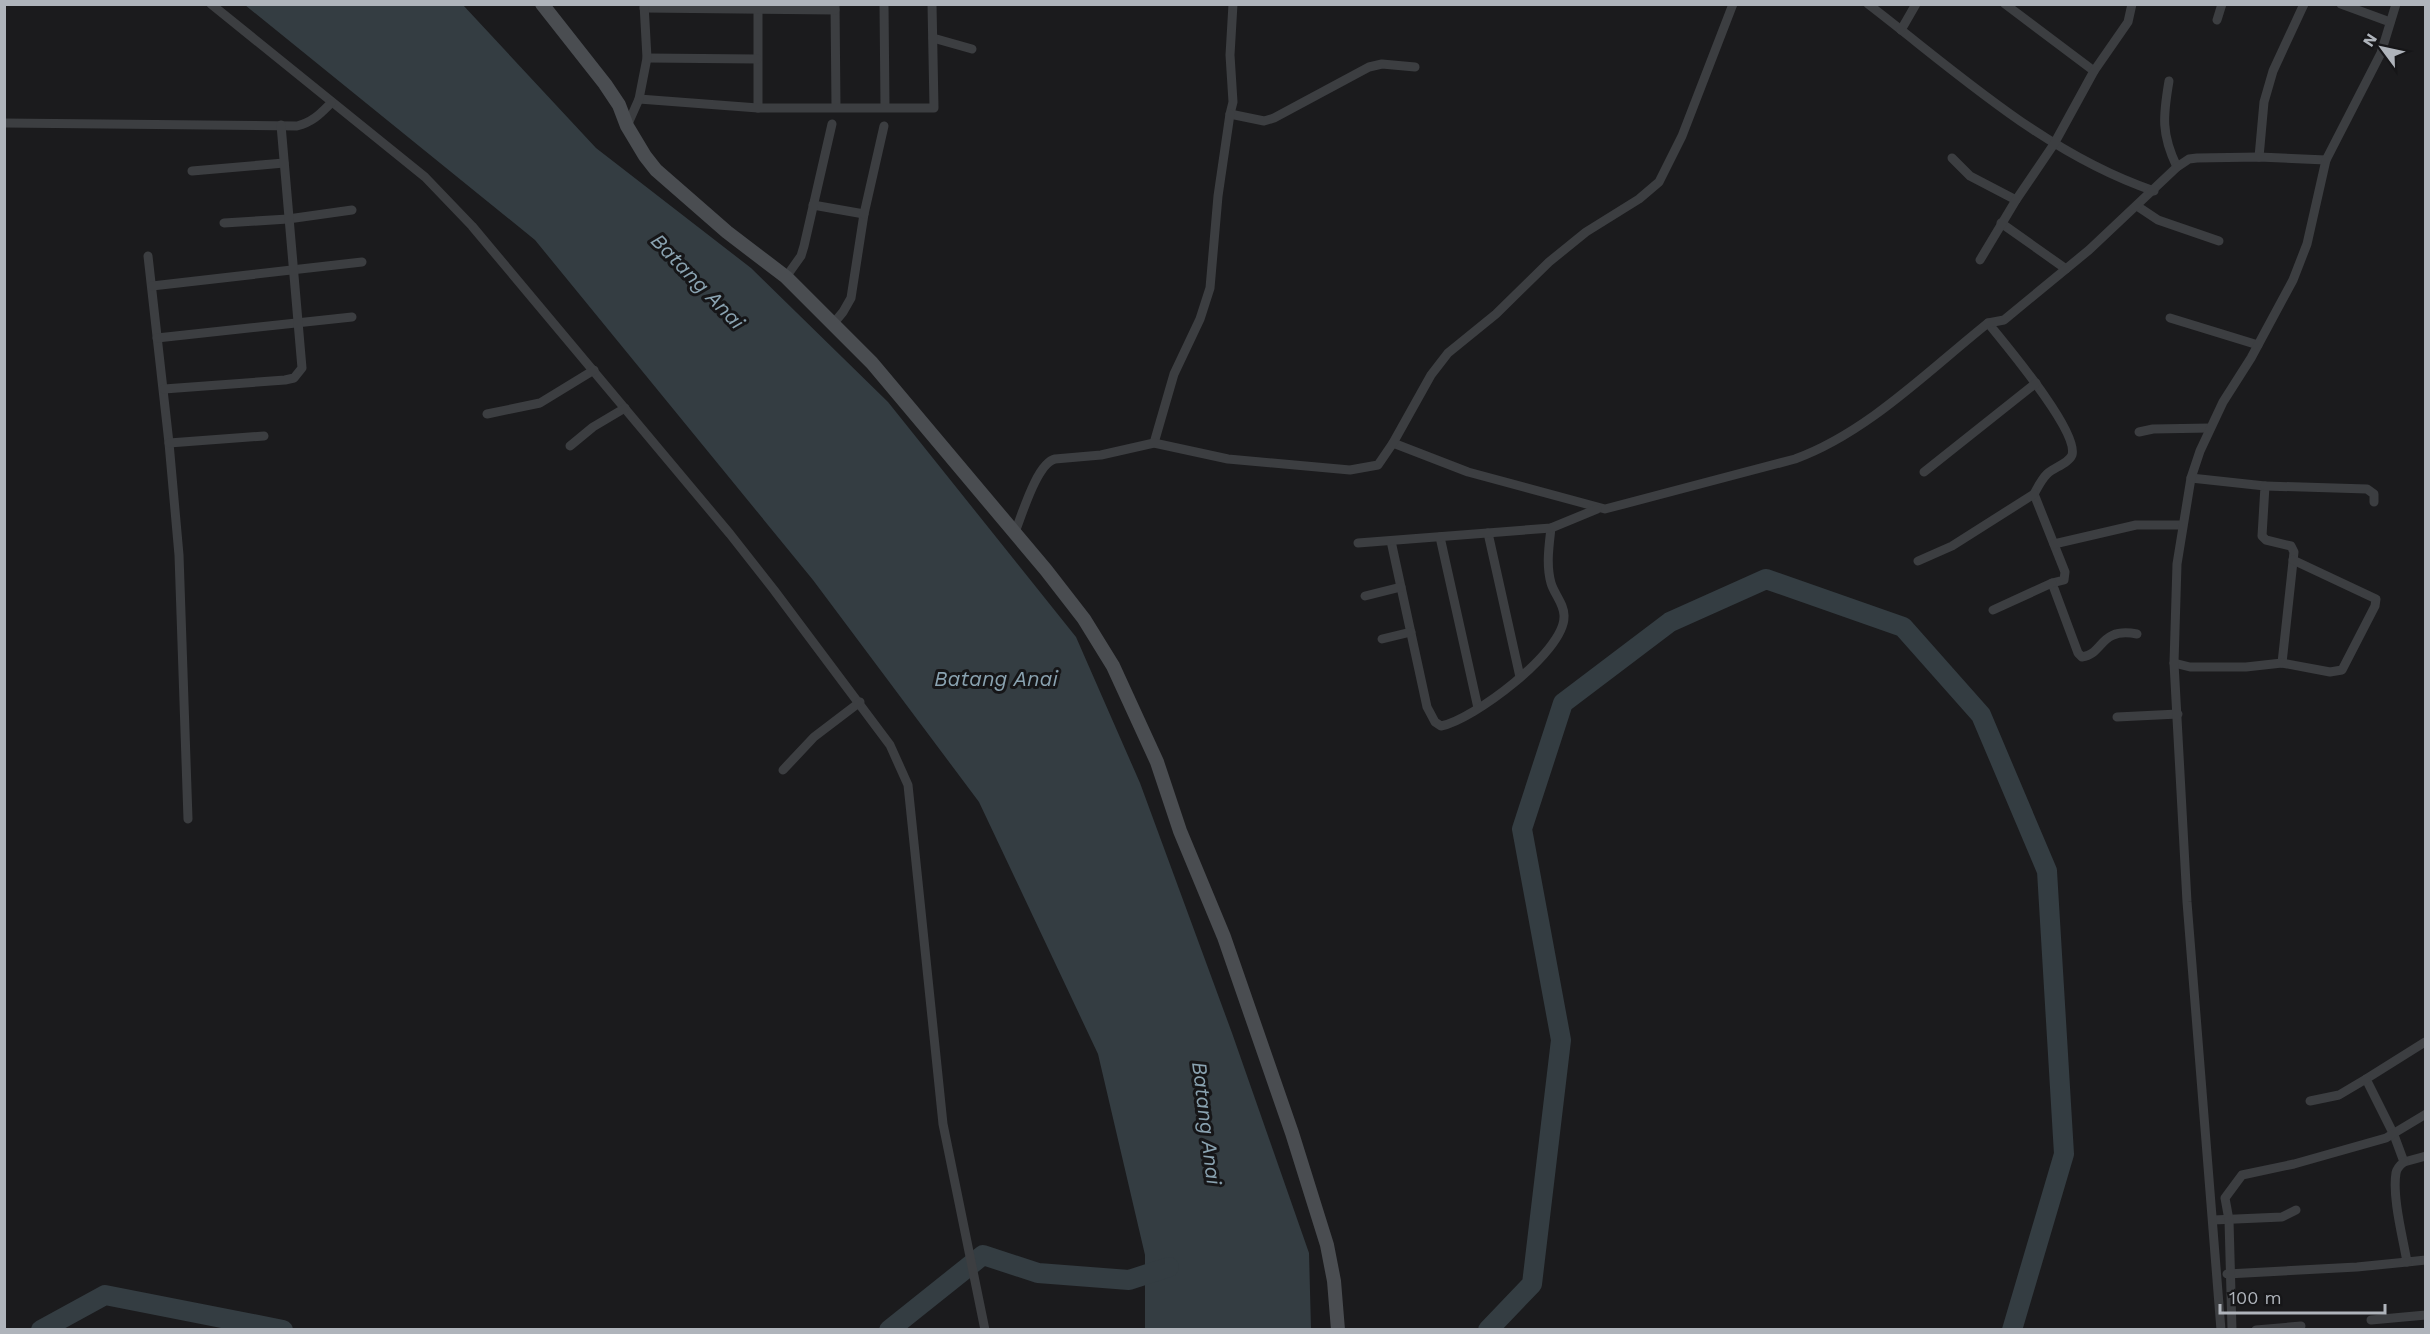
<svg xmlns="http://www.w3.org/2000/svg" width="2430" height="1334" font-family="'Work Sans',sans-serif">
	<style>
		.water { fill: #343d42 }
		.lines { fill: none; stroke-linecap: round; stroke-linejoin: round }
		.river { stroke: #343d42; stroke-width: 20 }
		.street { stroke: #3c3e41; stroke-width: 9 }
		.secondary { stroke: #4a4d51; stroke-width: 14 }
		.labels { text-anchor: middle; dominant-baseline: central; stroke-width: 6; stroke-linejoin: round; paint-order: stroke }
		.water-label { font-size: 21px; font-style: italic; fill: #8aa3b1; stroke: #161618 }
	</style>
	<rect width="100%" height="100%" fill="#1b1b1d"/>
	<path class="water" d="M245,5H463L596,148L751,268L888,402L1076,637L1140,783L1232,1033L1309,1253L1311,1329H1145V1255L1098,1054L979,802L813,580L535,240Z"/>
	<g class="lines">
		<g class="river">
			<path d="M41,1330L105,1295L283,1330"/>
			<path d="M889,1330L983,1255L1038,1273L1129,1280L1169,1267"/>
			<path d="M1488,1330L1532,1284L1561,1040L1522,829L1563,703L1670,622L1766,579L1903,627L1981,715L2047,871L2064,1154L2012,1330"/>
		</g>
		<g class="street">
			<path d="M211,4L425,177L472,226L730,534L774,590L890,745L908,785L943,1124L985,1330"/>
			<path d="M758,4V108"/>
			<path d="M835,4L836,107"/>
			<path d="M884,4L885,107"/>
			<path d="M1233,4L1230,55L1233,102L1230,114L1264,121L1274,118L1369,67L1382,64L1415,67"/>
			<path d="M1868,4C1958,73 2045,154 2154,191"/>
			<path d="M2005,4L2094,71"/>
			<path d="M2341,4L2390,22"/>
			<path d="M644,8L835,10"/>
			<path d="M2217,20L2222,4"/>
			<path d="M1901,30L1916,4"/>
			<path d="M933,38L972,49"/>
			<path d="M647,58L757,59"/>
			<path d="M2169,81C2163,116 2161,134 2177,167"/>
			<path d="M639,99L758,108H934L932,4"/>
			<path d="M4,123L297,126C313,122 320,114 331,103"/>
			<path d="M627,126L639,99L647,58L644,4"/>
			<path d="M2259,157L2264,102L2273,71L2304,4"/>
			<path d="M1952,158L1970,176L2016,200"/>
			<path d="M192,171L284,163"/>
			<path d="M813,205L864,214L851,298L843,312L833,324"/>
			<path d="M2137,206L2158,220L2219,241"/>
			<path d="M864,214L884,126"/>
			<path d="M224,223L288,219L352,210"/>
			<path d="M2001,223L2066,269"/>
			<path d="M148,256L169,443L179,555L188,819"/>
			<path d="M1980,260L2016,200L2054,144L2094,71L2128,22L2132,4"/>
			<path d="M786,277L801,256L804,246L832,124"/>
			<path d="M152,286L362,262"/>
			<path d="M2170,318L2258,345"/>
			<path d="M1988,323C2004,343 2079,431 2072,455C2069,463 2053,468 2047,474C2041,480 2038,487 2034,494L2065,572L2064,580L2052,583L2078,653L2082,657C2104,654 2099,627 2137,634"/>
			<path d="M157,338L352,317"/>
			<path d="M164,389L285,380L294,378L302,368L281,125"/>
			<path d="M487,414L540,403L594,370"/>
			<path d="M2139,432L2153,429L2210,428"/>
			<path d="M169,443L264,436"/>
			<path d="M1154,443L1174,374L1200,319L1210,288L1218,196L1230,114"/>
			<path d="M1393,443L1468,472L1605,509L1795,459C1867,433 1929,370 1988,323L2004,320L2089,250L2177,167L2189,159L2197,158L2259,157L2326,160"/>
			<path d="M570,446L593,427L625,408"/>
			<path d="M1924,472L2036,383"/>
			<path d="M2191,478L2265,486L2262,536L2266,540L2291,546L2294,552L2282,663"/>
			<path d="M2265,486L2367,489L2374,494V502"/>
			<path d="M1015,532C1022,515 1037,463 1055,459L1101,455L1154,443L1228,459L1350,470L1378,465L1393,443L1431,375L1448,353L1496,314L1549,262L1586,232L1639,199L1659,182L1682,136L1733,4"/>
			<path d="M1488,533L1520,677"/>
			<path d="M1440,537L1478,708"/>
			<path d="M1391,541L1427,707L1435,722L1441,726C1473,720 1564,652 1564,617C1565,605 1554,594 1551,583C1546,565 1549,546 1551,528"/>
			<path d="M1358,543L1551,528L1597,509"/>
			<path d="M2054,544L2136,525H2182"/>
			<path d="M1918,561L1952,546L2034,494"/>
			<path d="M1365,596L1401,587"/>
			<path d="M1993,610L2052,583"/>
			<path d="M1382,639L1411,632"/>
			<path d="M2174,663L2190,667H2246L2282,663L2330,672L2342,670L2375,606L2376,599L2293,560"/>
			<path d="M2117,717L2178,714"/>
			<path d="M783,770L814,737L860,702"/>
			<path d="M2425,1042L2366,1079L2394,1135L2404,1162L2426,1156"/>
			<path d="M2310,1101L2339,1095L2366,1079"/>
			<path d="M2404,1162C2400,1165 2397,1168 2396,1173C2392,1197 2403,1238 2407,1262L2426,1260"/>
			<path d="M2213,1220L2282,1217L2296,1210"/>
			<path d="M2227,1274L2357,1267L2407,1262"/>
			<path d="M2371,1320L2426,1315"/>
			<path d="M2221,1330L2187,902L2174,663L2177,564L2191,478L2200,451L2223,402L2251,358L2293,280L2307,244L2326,160L2381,53L2396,4"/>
			<path d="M2232,1330L2229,1220L2225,1198L2242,1175L2294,1164L2386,1138L2426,1114"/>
			<path d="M2256,1330L2301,1326"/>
		</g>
		<path class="secondary" d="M542,4L605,84L619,105L627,126L645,156L656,170L727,232L786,277L872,363L1046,570L1084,619L1113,666L1157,762L1180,831L1224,937L1292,1133L1327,1245L1334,1281L1338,1330"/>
	</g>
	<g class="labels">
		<g class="water-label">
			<text transform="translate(698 281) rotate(46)">Batang Anai</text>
			<text x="996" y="678">Batang Anai</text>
			<text transform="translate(1207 1123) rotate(83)">Batang Anai</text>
		</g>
	</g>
	<rect width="2430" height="1334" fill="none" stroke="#afb4bb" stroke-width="12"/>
	<g transform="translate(2382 48) rotate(303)" stroke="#161618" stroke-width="4.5" paint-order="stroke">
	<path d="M0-4.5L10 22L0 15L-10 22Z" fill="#afb4bb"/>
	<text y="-9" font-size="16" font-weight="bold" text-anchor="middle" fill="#afb4bb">N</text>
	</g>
	<path d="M2220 1304v9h165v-9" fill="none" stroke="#afb4bb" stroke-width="3"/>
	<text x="2229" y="1304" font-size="18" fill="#afb4bb" stroke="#161618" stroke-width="4.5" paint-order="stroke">100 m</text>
</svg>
